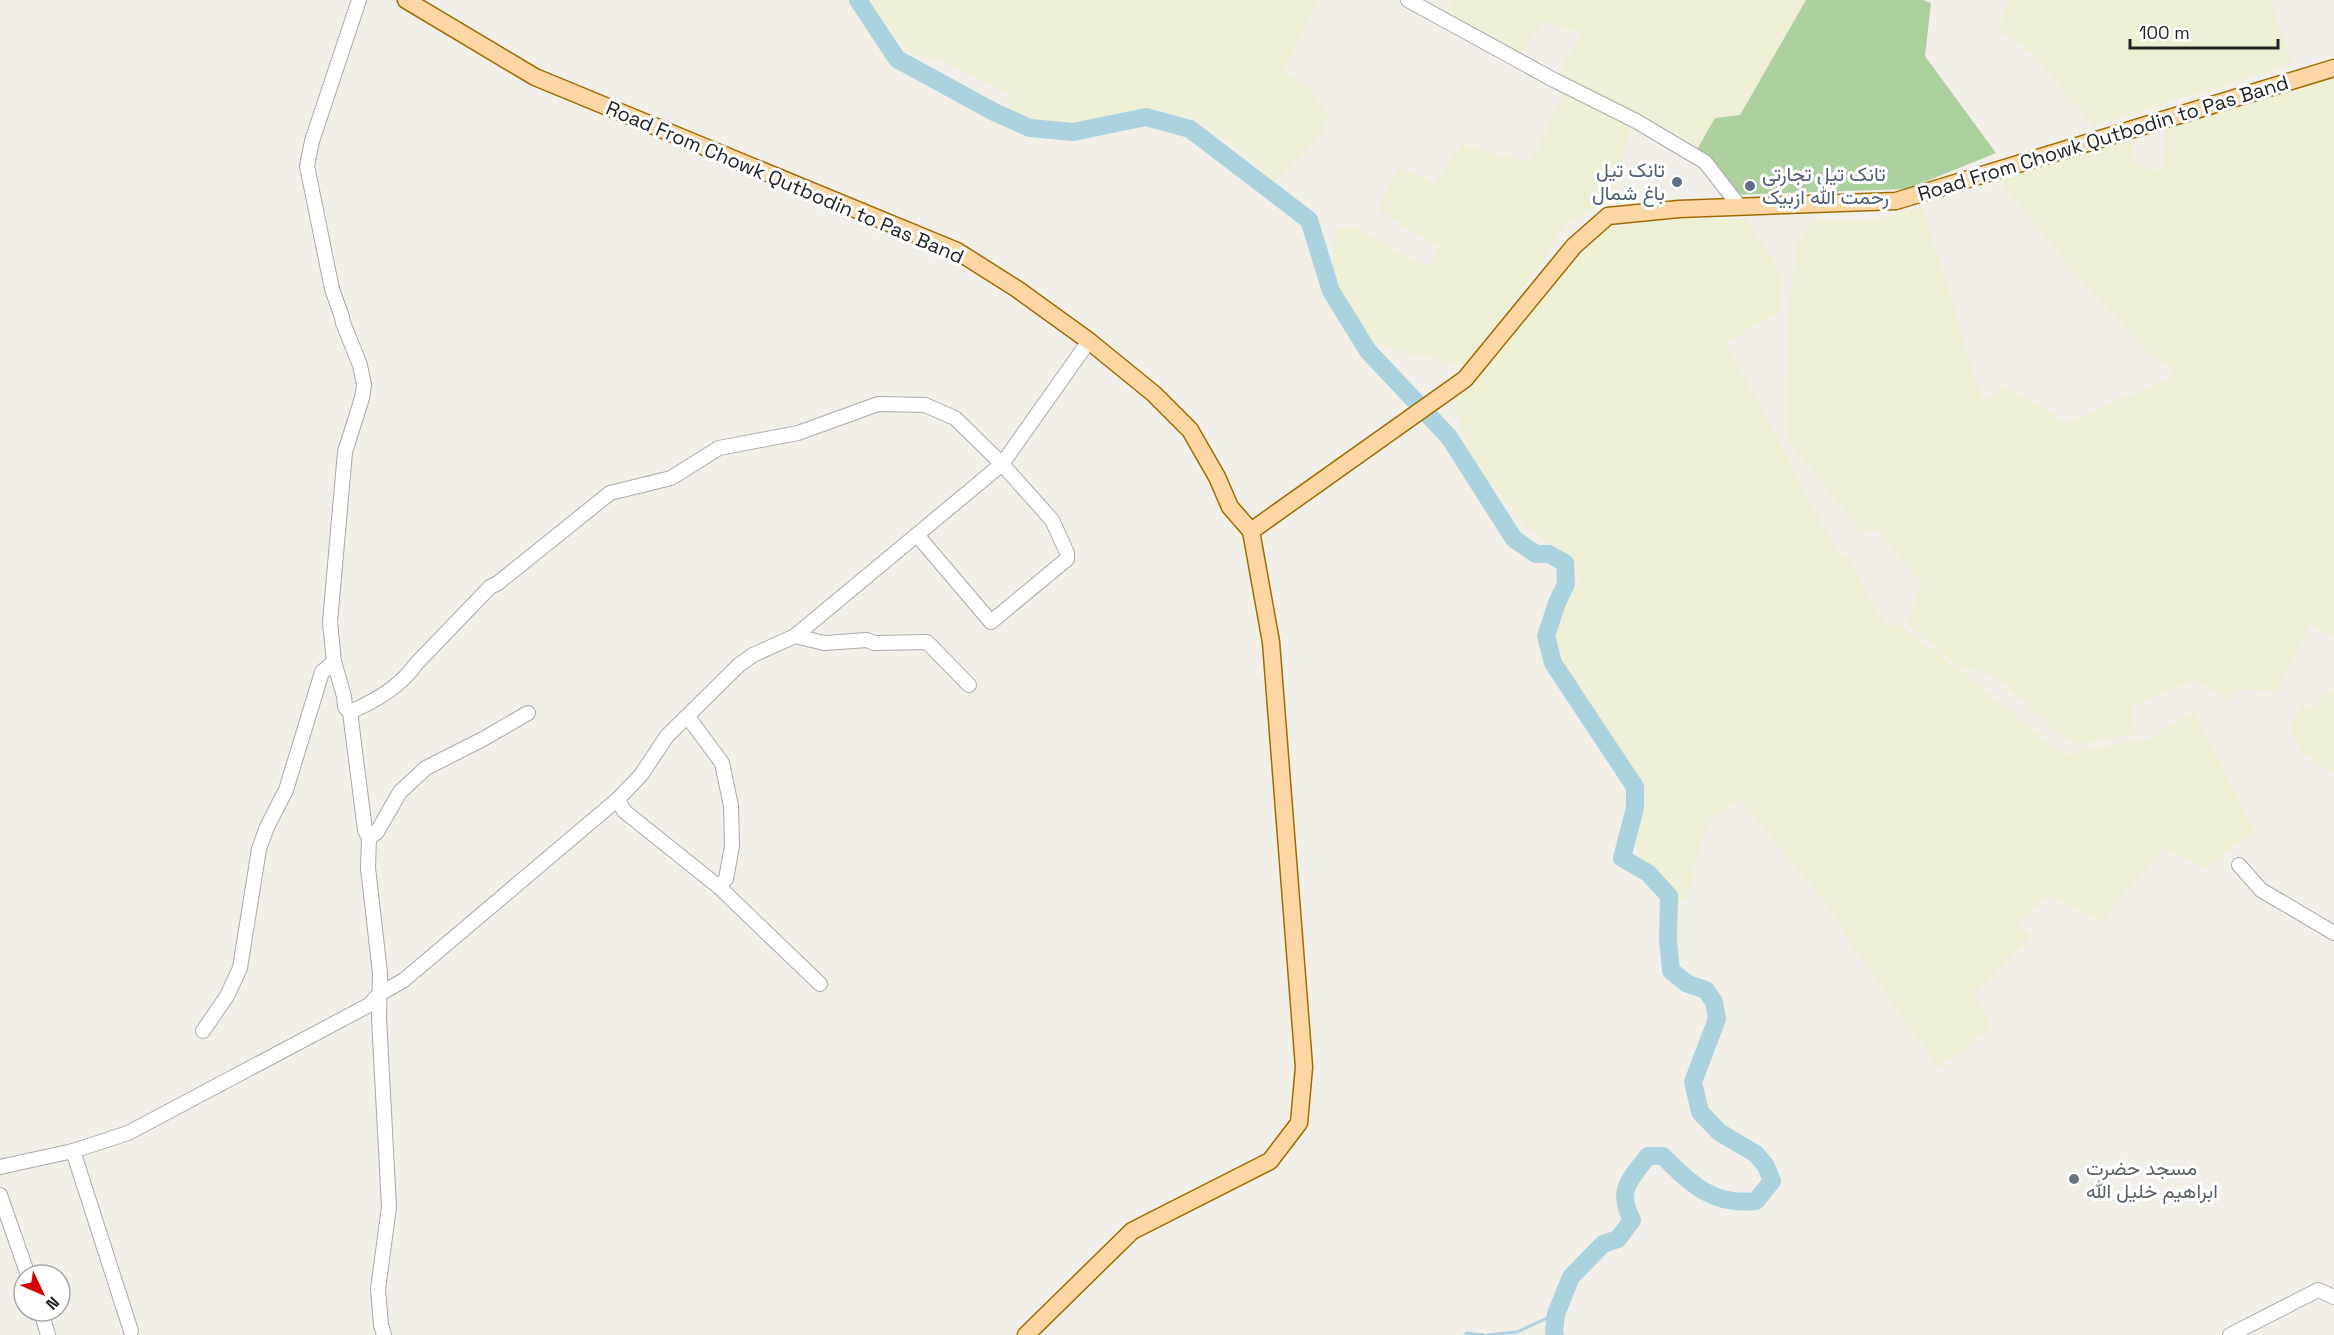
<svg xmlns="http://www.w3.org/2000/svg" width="2334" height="1335" font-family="'Space Grotesk',Vazirmatn,sans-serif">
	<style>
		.farmland { fill: #eef0d5 }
		.forest { fill: #add19e }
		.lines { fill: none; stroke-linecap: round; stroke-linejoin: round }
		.stream { stroke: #aad3df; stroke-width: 3 }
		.river { stroke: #aad3df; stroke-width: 18 }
		.minor-casing { stroke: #a9a9a9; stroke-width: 16 }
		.major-casing { stroke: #a06b00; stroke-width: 19 }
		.minor { stroke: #fff; stroke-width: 14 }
		.major { stroke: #fcd6a4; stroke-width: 16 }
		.service-dot { fill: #5c6f8a; stroke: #fff; stroke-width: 2 }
		.worship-dot { fill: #6b7280; stroke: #fff; stroke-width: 2 }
		.labels { text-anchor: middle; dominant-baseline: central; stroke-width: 6; stroke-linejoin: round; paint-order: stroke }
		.street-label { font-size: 20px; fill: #222; stroke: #fff }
		.service-label { font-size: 20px; fill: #4e5e75; stroke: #fff; text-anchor: end }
		.worship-label { font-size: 20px; fill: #5b616d; stroke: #fff; text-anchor: start }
	</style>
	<rect width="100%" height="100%" fill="#f2efe9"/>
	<g class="farmland">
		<path d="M864,0H1320L1284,68L1312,92L1329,115L1322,133L1273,183L1249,156L1196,119L1153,109L1092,121L1044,125L1008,111L1010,94L941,60L914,55Z"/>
		<path d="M1453,0H1806L1739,115L1715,119L1696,151L1559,73L1581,33L1543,21L1518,57L1445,16Z"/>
		<path d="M2008,0H2270L2292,64L2094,126L2034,55L1998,31Z"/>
		<path d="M2334,78V638L2311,626L2277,691L2235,689L2228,700L2194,680L2131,706L2135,733L2074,746L1993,675L1958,667L1908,624L1921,583L1880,532L1861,531L1786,438L1787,323L1797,244L1814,220L1866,221L1923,207L1982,401L2005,386L2068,423L2177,374L2147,351L2074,271L1997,178L2112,142L2132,141L2135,165L2156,170H2163L2166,129Z"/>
		<path d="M1566,90L1631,124L1612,200L1565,224L1546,256L1465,366L1386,348L1360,327L1343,308L1330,272L1336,230L1355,227L1395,250L1429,267L1439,247L1378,211L1390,181L1399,167L1436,184L1438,178L1462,145L1529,162L1535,154Z"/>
		<path d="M1664,219H1747L1783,278L1780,312L1726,342L1836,550L1847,558L1887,627L1898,624L1966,675L2064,755L2150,738L2195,711L2254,832L2205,868L2163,848L2101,922L2051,895L2016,922L2032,936L1974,995L1992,1027L1939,1068L1857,953L1830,909L1740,798L1708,822L1697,856L1688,898L1676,902L1646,865L1634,846L1643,811L1634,778L1569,677L1553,644L1561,608L1580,581L1572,559L1527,527L1477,468L1467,451L1454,402L1502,342L1600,229Z"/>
		<path d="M2331,689L2334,692V774L2302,753L2290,728L2302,705L2312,709Z"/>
	</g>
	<path class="forest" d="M1806,0H1923L1931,3L1925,56L1996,153L1907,189L1730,195L1696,151L1715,118L1740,115Z"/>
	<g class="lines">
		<g class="stream">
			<path d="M1465,1335L1467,1333L1484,1335"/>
			<path d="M1487,1335L1517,1332L1556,1314"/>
		</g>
		<path class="river" d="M858,0L897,59L996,113L1030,128L1073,132L1146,117L1190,129L1309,220L1331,291L1368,351L1449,437L1514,539L1536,554H1549L1565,563L1566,584L1557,603L1546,636L1553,663L1635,787V808L1622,858L1648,873L1669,896L1668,939L1671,971L1688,984L1706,990L1714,1002L1717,1019L1693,1082L1700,1112L1719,1132L1756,1154L1766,1166L1772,1181L1756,1201C1714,1206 1691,1185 1663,1156H1648C1630,1180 1616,1190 1632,1220L1618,1239L1603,1244L1571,1277L1556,1314L1554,1332L1555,1335"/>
		<g class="minor-casing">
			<g id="minor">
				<path d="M359,0L312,141L307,166L332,289L342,317L343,323L360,365L364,385L362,398L345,452L330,622L334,662L344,696L345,707L350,712L365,830L369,838L368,868L380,973L379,1018L389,1207L378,1289L381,1325L384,1335"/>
				<path d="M1408,0L1552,79L1636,121L1705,162L1740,207"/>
				<path d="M795,636L824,643L867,640L874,643L927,642L969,685"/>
				<path d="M350,712C375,701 400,687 416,664L490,587L498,583L610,493L671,478L719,448L798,433L878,404L925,405L955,418L1002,464L1052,520L1067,553V559L991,622L917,535"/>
				<path d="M688,717L722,763L731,806L732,846L726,879L719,887"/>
				<path d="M618,799L624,811L719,887L820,984"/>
				<path d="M369,838L377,832L400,792L426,768L483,739L528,713"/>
				<path d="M2239,865L2261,890L2334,933"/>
				<path d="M203,1031L227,996L240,968L259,849L267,827L286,790L322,672L334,662"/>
				<path d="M73,1151L131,1331"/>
				<path d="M0,1167L73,1151L128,1133L369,1005L378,995L404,980L618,799L641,775L667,736L739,665L753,655L795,636L1002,464L1089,341"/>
				<path d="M0,1195L28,1275"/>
				<path d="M41,1311L48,1335"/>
				<path d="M2230,1335L2318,1290L2334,1297"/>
			</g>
		</g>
		<g class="major-casing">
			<g id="major">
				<path d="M406,0L535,77L957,251L1017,289L1089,341L1154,394L1190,430L1217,477L1230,507L1251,531L1465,379L1574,246L1608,216L1679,209L1896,201L2334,68"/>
				<path d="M1026,1335L1132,1231L1270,1161L1299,1123L1304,1067L1271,642L1251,531"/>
			</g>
		</g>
		<use href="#minor" class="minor"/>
		<use href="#major" class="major"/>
	</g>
	<g class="service-dot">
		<circle cx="1677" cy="182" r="6"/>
		<circle cx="1750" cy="186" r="6"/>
	</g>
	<circle class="worship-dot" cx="2074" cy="1179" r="6"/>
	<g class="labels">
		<g class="street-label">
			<text transform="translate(2103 138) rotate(-17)">Road From Chowk Qutbodin to Pas Band</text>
			<text transform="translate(785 182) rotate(23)">Road From Chowk Qutbodin to Pas Band</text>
		</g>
		<g class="service-label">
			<text x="1665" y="170">تانک تیل<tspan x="1665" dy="23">باغ شمال</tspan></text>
			<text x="1762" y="174" text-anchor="start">تانک تیل تجارتی<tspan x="1762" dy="23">رحمت الله ازبیک</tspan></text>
		</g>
		<g class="worship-label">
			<text x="2086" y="1168">مسجد حضرت<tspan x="2086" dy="23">ابراهیم خلیل الله</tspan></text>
		</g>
	</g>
	<g transform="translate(42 1293) rotate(134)"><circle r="28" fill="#ffffff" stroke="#a7a7a7" stroke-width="1.5"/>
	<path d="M0-4.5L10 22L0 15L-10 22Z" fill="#d40000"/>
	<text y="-9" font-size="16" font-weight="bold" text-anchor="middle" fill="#222222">N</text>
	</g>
	<path d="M2130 39v9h148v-9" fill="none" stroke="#222222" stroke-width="3"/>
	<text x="2139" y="39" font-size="18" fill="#222222" stroke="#ffffff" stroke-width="4.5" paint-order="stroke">100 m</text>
</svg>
